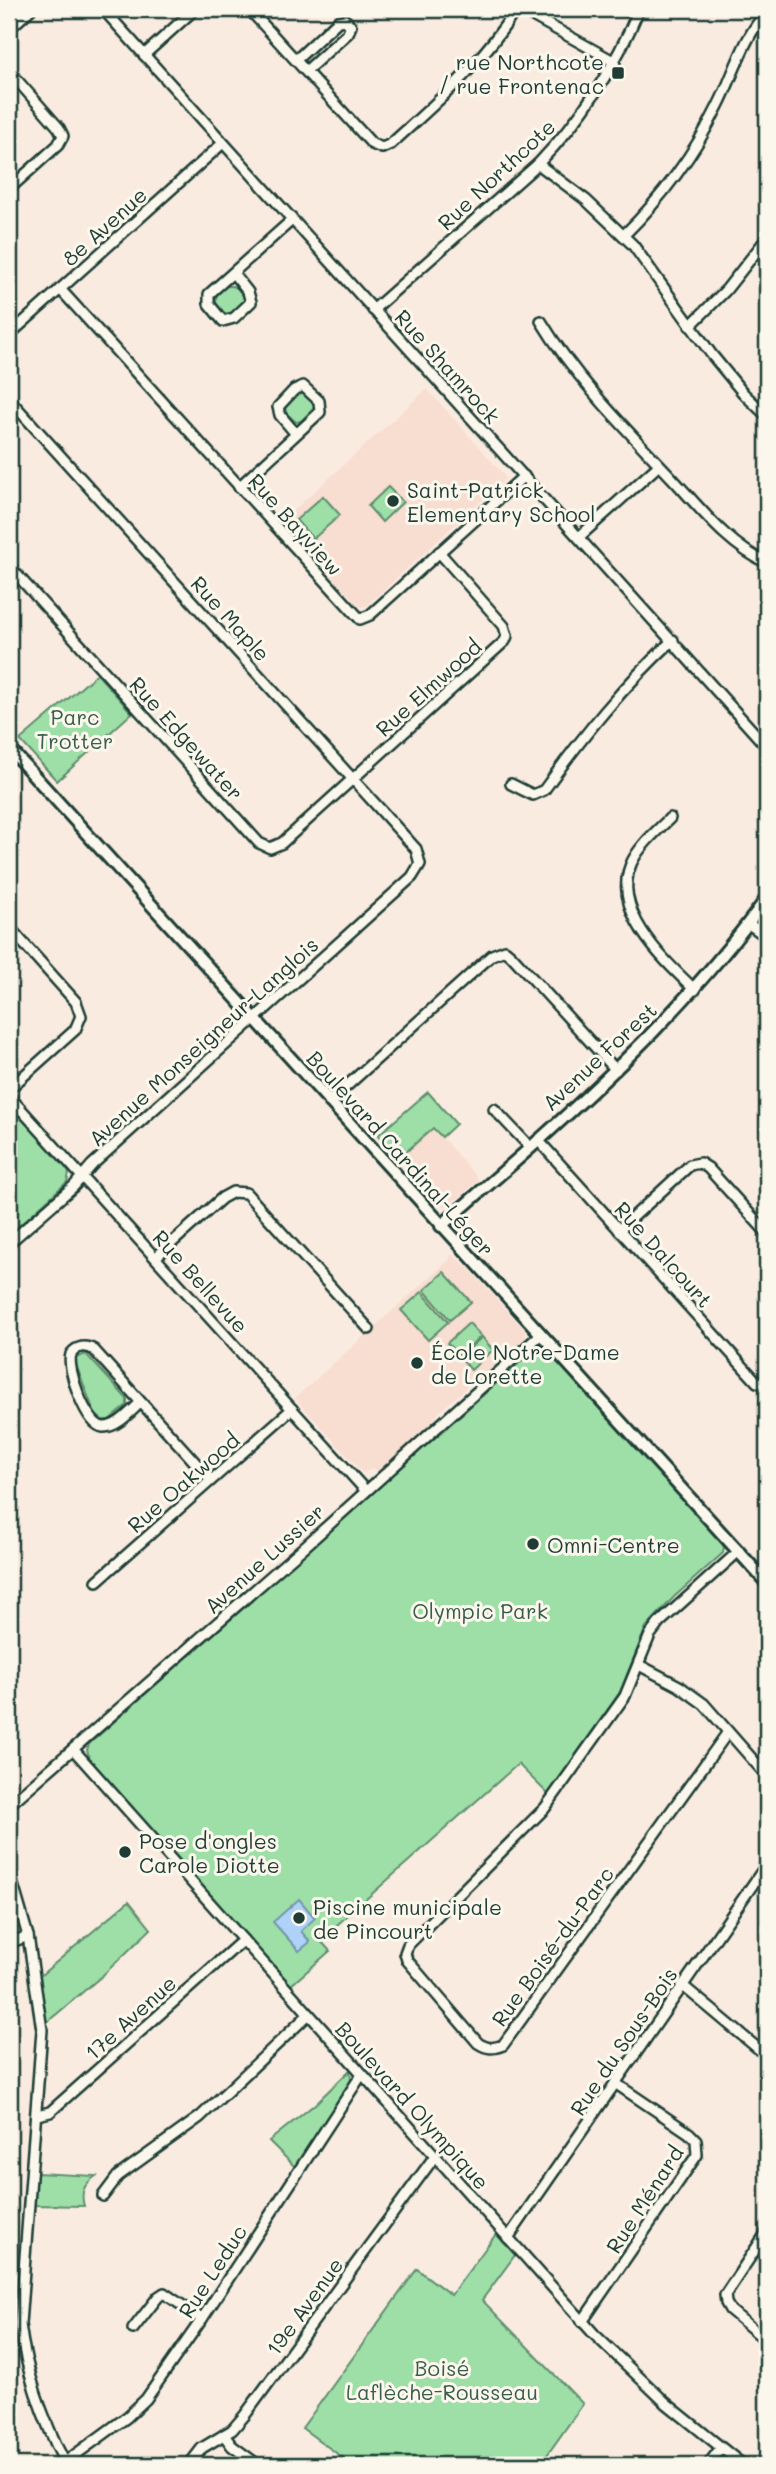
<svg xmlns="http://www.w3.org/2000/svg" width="776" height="2474" font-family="Mali,sans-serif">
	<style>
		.built { fill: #f8ddd1 }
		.green { fill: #9edfa8; stroke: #5e8e6e; stroke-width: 2 }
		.water { fill: #afd3f8; stroke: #7597aa; stroke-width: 2 }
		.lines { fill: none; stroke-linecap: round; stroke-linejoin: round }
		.minor-casing { stroke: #1f3d34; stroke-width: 14 }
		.tertiary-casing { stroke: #1f3d34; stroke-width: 16 }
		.minor { stroke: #fbf7ec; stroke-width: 9 }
		.tertiary { stroke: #fbf7ec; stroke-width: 10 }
		.poi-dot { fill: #1f3d34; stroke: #fbf7ec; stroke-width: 2.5 }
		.labels { text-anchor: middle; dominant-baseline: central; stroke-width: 6; stroke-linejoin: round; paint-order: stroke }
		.poi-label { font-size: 21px; fill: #1f3d34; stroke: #fbf7ec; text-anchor: start }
		.street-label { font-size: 21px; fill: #1f3d34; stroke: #fbf7ec }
		.park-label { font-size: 21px; fill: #385d4b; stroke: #fbf7ec }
	</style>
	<rect width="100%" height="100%" fill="#faebe0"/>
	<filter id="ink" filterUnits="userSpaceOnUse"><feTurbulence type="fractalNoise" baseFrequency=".0143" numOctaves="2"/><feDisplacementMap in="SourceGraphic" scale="14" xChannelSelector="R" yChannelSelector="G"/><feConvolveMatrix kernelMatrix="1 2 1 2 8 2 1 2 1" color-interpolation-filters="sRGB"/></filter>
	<g filter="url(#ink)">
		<g class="built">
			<path d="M427,389L503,474L505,479L366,606L360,607L282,521Z"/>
			<path d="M434,1128L479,1180L449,1206L441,1205L398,1159Z"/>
			<path d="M452,1254L469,1269L525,1330L526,1339L503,1361L481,1378L475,1380L438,1413L425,1434L379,1473L372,1469L363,1473L295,1398L449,1260Z"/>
		</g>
		<g class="green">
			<circle cx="230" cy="300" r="14"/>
			<path d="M300,393C308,394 314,401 314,408L301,421L296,422L286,413L285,407Z"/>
			<path d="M388,487L403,502L382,522L368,506Z"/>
			<path d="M323,496L340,515L313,539L296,520Z"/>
			<path d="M97,674L132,713L57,781L20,740Z"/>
			<path d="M428,1092L456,1124L442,1137L433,1128L398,1159L378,1135Z"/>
			<path d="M9,1102L65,1164L69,1174L67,1182L9,1235Z"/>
			<path d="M444,1272L471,1302L450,1320L424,1290Z"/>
			<path d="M422,1292L448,1322L428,1340L401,1310Z"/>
			<path d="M469,1323L481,1336L459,1356L447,1343Z"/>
			<path d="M482,1337L493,1350L471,1370L460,1357Z"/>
			<path d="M542,1347L548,1350L721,1541L724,1547L723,1553L674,1597L646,1627L620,1692L548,1794L518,1764L320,1940L330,1951L290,1986L90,1760L87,1750L89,1744L535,1349Z"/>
			<path d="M86,1354L127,1399V1405L109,1420H102L95,1414L76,1365V1358Z"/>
			<path d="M129,1901L151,1929L103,1975L46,2023L40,1976Z"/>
			<path d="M350,2070L351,2080L296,2168L269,2141L315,2104Z"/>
			<path d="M36,2173L96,2176C84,2184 80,2192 84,2206L33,2205Z"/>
			<path d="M496,2234L515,2255L482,2300L583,2404L540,2465H339L343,2458L302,2428L417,2269L451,2295Z"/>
		</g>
		<path class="water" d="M299,1899L315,1918L301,1931L310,1942L299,1951L273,1922Z"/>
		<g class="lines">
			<g class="minor-casing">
				<g id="minor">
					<path d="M103,9L767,747"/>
					<path d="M249,9L372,144L382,148L391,144C438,101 482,64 516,9"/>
					<path d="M520,9L615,62"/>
					<path d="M9,29L31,9"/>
					<path d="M144,55L195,9"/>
					<path d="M296,60L338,21L345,20L351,26L348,33L306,71"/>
					<path d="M9,71L59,128L63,136L58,145L9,189"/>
					<path d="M538,164L586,200L633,245L712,355L744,394L767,416"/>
					<path d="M624,235C661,199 695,153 718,106C734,75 743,37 767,12"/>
					<path d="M233,273L248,292L251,302L234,318L223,321L209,304V294L292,220"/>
					<path d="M60,289L360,619L370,615L524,476"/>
					<path d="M373,310L538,164C582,118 615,68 639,9"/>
					<path d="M541,321C576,379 626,429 672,478C701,509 728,545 767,563"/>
					<path d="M690,326L726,290L767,238"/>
					<path d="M9,335L223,143"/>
					<path d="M9,399L416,849L420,864L412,877L92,1165L74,1186L9,1243"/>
					<path d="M239,487L318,414L320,412L319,401L303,386L294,390L278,407L280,415L296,434"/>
					<path d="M579,537L659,465"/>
					<path d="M9,566L259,843L270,848L282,843L505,641L507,636L504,626L439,552"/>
					<path d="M511,784L533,795L544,790C583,736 623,686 673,640"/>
					<path d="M670,818C656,832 639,846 631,864C611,912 664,960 695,990"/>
					<path d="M749,924L767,937"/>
					<path d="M9,927L76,1002L81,1016L75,1030L9,1089"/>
					<path d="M9,1096L366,1491"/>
					<path d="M329,1102L492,955L505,950L511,955L616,1070"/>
					<path d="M494,1109L530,1147"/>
					<path d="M538,1140L757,1382L767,1385"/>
					<path d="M619,1230L690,1165L700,1163L708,1168L767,1233"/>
					<path d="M156,1257L222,1198L233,1192L246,1193L369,1329"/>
					<path d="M140,1403C131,1411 117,1428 103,1427C86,1425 66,1368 71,1354C77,1346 86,1345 94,1350L211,1480"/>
					<path d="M97,1581L292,1409"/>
					<path d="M639,1665L679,1686L704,1704L767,1776"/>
					<path d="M728,1732L503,2045C493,2049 487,2049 478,2043L407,1960L405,1953L408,1945L545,1808L625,1696L650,1635L659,1623L739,1551"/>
					<path d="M73,1749L594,2334L666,2403L743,2465"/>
					<path d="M9,1805L303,1548L540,1335"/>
					<path d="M9,1871L28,1936L42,2030L20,2324C26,2372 44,2422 66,2465"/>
					<path d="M9,1943L28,1936"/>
					<path d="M682,1985L767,2056"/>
					<path d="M37,2115L50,2112L243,1940"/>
					<path d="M103,2196L118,2176L200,2117L309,2014"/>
					<path d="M767,2232L725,2295L726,2303L730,2310L767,2341"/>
					<path d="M508,2238L767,1864"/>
					<path d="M582,2322L697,2155L696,2140L689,2133L615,2083"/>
					<path d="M133,2329L158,2297L164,2293L202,2319"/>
					<path d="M224,2435L232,2446L258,2465"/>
					<path d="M64,2463L127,2417L146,2399L202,2319L362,2074"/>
					<path d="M189,2465L202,2448L232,2430L245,2415L435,2156"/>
					<path d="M708,2465L720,2449"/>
				</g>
			</g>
			<g class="tertiary-casing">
				<g id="tertiary">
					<path d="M9,748L767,1583"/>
					<path d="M441,1226C559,1123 674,1026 767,898"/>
				</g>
			</g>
			<use href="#minor" class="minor"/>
			<use href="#tertiary" class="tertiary"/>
		</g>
	</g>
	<g class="poi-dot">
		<rect x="611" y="66" width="14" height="14" rx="3.5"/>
		<circle cx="393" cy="501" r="7"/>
		<circle cx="417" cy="1363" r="7"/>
		<circle cx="533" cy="1544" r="7"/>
		<circle cx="125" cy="1852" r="7"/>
		<circle cx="299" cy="1918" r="7"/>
	</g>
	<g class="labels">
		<g class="poi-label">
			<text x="604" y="61" text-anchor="end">rue Northcote<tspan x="604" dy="24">/ rue Frontenac</tspan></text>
			<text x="407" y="489">Saint-Patrick<tspan x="407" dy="24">Elementary School</tspan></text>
			<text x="431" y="1351">École Notre-Dame<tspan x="431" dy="24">de Lorette</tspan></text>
			<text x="547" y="1544">Omni-Centre</text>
			<text x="139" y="1840">Pose d'ongles<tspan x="139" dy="24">Carole Diotte</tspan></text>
			<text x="313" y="1906">Piscine municipale<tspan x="313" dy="24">de Pincourt</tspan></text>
		</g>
		<g class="street-label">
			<text transform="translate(496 174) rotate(-43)">Rue Northcote</text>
			<text transform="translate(104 226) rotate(-42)">8e Avenue</text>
			<text transform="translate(448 366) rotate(48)">Rue Shamrock</text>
			<text transform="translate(296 524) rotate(48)">Rue Bayview</text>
			<text transform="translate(231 618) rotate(48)">Rue Maple</text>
			<text transform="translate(428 687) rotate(-42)">Rue Elmwood</text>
			<text transform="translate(187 738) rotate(48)">Rue Edgewater</text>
			<text transform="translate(203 1041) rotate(-42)">Avenue Monseigneur-Langlois</text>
			<text transform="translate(599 1056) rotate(-43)">Avenue Forest</text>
			<text transform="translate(401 1153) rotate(48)">Boulevard Cardinal-Léger</text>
			<text transform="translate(664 1254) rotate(48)">Rue Dalcourt</text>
			<text transform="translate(201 1281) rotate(48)">Rue Bellevue</text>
			<text transform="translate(183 1482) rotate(-41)">Rue Oakwood</text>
			<text transform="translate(264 1558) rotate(-42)">Avenue Lussier</text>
			<text transform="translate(552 1946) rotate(-54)">Rue Boisé-du-Parc</text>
			<text transform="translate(130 2017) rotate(-42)">17e Avenue</text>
			<text transform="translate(623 2041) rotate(-56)">Rue du Sous-Bois</text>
			<text transform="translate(413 2105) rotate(48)">Boulevard Olympique</text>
			<text transform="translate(644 2199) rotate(-57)">Rue Ménard</text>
			<text transform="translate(212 2271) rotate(-57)">Rue Leduc</text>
			<text transform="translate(304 2306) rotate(-54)">19e Avenue</text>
		</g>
		<g class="park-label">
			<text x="75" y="716">Parc<tspan x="75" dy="24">Trotter</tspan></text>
			<text x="480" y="1610">Olympic Park</text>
			<text x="442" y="2367">Boisé<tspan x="442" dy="24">Laflèche-Rousseau</tspan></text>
		</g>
	</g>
	<rect width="776" height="2474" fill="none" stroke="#fbf7ec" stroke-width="35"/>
	<rect x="18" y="18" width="741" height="2439" fill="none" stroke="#1f3d34" stroke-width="2.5" filter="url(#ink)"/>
</svg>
